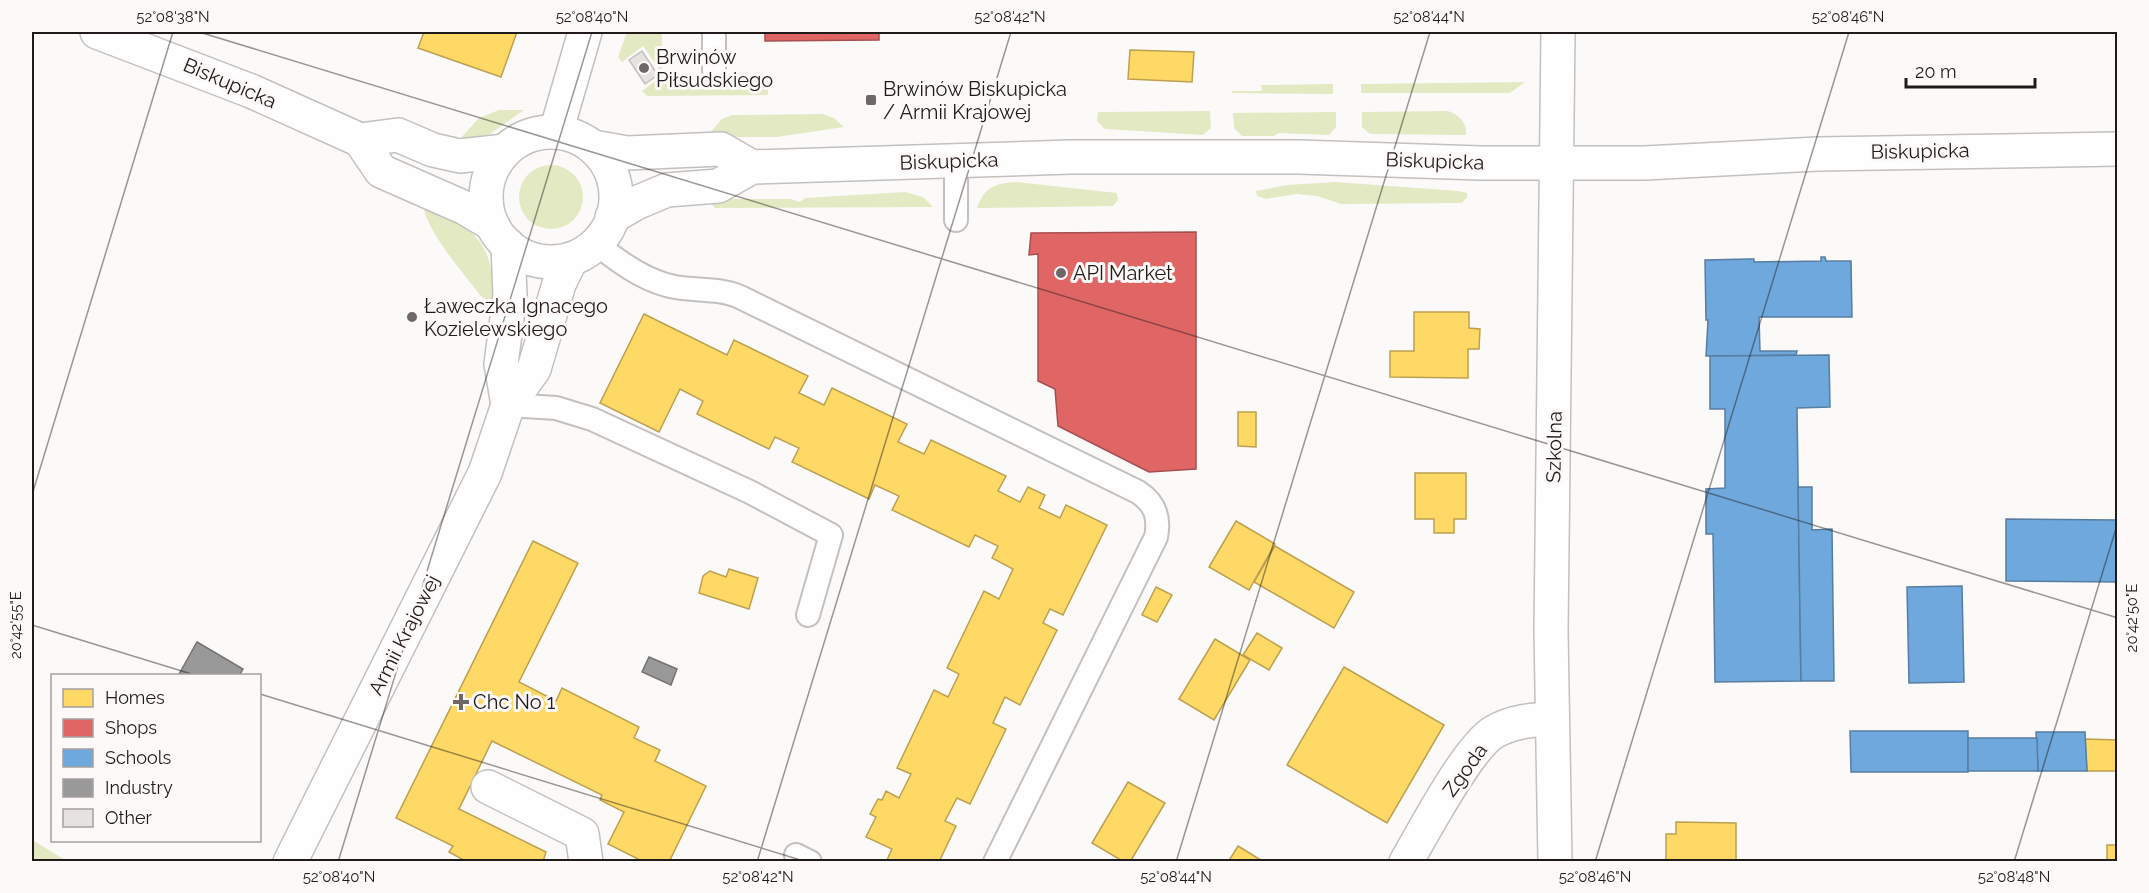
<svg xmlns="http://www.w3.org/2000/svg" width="2149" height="893" font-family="Raleway,sans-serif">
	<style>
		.green { fill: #e2e9c3 }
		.homes { fill: #ffd966; stroke: #bca04f; stroke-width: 1.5 }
		.shops { fill: #e06666; stroke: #a64f4f; stroke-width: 1.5 }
		.schools { fill: #6fa8dc; stroke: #577da1; stroke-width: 1.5 }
		.industry { fill: #999; stroke: #757372; stroke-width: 1.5 }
		.building { fill: #e5e2e0; stroke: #c4c0be; stroke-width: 1.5 }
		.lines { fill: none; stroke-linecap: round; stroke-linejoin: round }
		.lane-casing { stroke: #c3c0be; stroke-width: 26 }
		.street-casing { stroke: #c3c0be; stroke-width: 36 }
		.secondary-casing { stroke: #c3c0be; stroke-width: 36 }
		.lane { stroke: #fffefe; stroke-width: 22 }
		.street { stroke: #fffefe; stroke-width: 33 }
		.secondary { stroke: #fffefe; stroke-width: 33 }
		.ticks { fill: none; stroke: #201a18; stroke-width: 1.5; stroke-opacity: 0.45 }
		.poi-dot { fill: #6d6867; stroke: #fdf9f8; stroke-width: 2 }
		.labels { text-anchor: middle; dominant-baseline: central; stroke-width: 6; stroke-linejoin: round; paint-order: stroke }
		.poi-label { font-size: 20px; fill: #201a18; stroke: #fdf9f8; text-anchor: start }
		.street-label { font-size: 20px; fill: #201a18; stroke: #fdf9f8 }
		.neatline { fill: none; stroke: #201a18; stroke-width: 2 }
		.ticks-label { font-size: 15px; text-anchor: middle; fill: #201a18 }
	</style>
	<rect width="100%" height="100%" fill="#fcfaf9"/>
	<g class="green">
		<path d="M627,32H662V73L643,46L622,62L618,57Z"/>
		<path d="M768,75V95L647,96L642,91L662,76Z"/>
		<path d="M1525,82L1510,93H1361V84Z"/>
		<path d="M1333,84V94L1232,93V91H1262L1261,85Z"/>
		<path d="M499,110H524L490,134L459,140L479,118Z"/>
		<path d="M1210,111L1211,128L1203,135L1105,129L1097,121L1098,112Z"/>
		<path d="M1448,111C1459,115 1467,122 1466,135L1370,134L1362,127V112Z"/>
		<path d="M1336,112V127L1329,135L1279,133L1274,136H1242L1234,128L1233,113Z"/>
		<path d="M823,114L834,118L844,127L777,137H706L722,119L732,115Z"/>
		<circle cx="551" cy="197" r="32"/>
		<path d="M1016,182L1117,193L1118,200L1113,206L977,208C984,187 996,183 1016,182Z"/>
		<path d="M1335,182L1458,191L1467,193V197L1462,203L1341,204L1317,196L1297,194L1266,199L1257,196L1256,191L1287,185Z"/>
		<path d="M905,192L923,197L933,207L715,208L708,199H790L800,202L805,198Z"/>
		<path d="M424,202C478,233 492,239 495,304L488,302L480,295C466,276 420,224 424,202Z"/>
		<path d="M32,840L67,861H32Z"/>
	</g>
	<g class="homes">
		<path d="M424,32H517L501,77L418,48Z"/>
		<path d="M1130,50L1194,52L1192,82L1128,79Z"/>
		<path d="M1414,312H1469V328L1480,329L1479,349H1468V378L1390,377V351H1414Z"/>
		<path d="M644,314L727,355L734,340L808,376L799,393L824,405L832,388L907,424L898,442L924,454L931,440L1006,476L998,491L1020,502L1028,487L1045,495L1039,508L1060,518L1066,505L1107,525L1063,615L1050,609L1043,623L1057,630L1020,705L1005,697L993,723L1006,729L970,804L957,798L945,821L956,826L939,862H886L892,849L866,837L876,817L870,814L878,799L882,800L886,791L899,798L911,774L897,768L934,690L948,697L959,674L947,668L984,591L999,599L1013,569L992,558L998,546L975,535L969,547L892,510L899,496L875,485L869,499L792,462L799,448L775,437L769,449L697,414L703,401L680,389L659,432L600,403Z"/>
		<path d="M1238,412H1256V447L1238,446Z"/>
		<path d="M1415,473H1466V519H1454V533H1434V519H1415Z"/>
		<path d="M1236,521L1275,544L1249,590L1209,567Z"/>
		<path d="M533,541L578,563L519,682L556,701L562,688L639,727L634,738L660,750L655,761L706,786L669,862H644L608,844L624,812L600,800L602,795L492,741L459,809L546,852L543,862H467L449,852L453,846L396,818Z"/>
		<path d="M1275,546L1354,592L1334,628L1254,582Z"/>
		<path d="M729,569L758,578L749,609L699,593L703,576L710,571L726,577Z"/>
		<path d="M1156,587L1172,595L1157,622L1142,615Z"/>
		<path d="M1257,633L1282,648L1269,670L1243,655Z"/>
		<path d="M1215,639L1250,660L1214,720L1179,699Z"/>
		<path d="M1344,667L1444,725L1387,823L1287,765Z"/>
		<path d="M2085,739L2118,740V771H2087Z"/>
		<path d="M1128,782L1165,803L1130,862H1124L1092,843Z"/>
		<path d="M1676,822L1736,823V862H1666V834H1676Z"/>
		<rect x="2107" y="845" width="11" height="17"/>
		<path d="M1238,846L1264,862H1228Z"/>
	</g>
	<g class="shops">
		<path d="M765,32H879V40L765,41Z"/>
		<path d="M1196,232V469L1149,472L1058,426L1055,389L1038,381V254L1029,255L1031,233Z"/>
	</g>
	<g class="schools">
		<path d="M1821,257H1825L1826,261H1851L1852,317H1759L1760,351H1797L1796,355L1706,356L1708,320H1706L1705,260L1750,259H1754V262L1821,261Z"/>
		<path d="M1829,355L1830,407L1797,408L1801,681L1715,682L1713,534H1706V489L1725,488V409H1710V356Z"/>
		<path d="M1798,487H1812V530L1832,529L1834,681H1801Z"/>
		<path d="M2006,519L2118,520V582L2006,581Z"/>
		<path d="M1962,586L1964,682L1909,683L1907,587Z"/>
		<path d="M1850,731H1968V772H1851Z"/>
		<path d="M2036,732H2085L2087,771H2038Z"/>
		<path d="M1968,738H2037L2038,771H1968Z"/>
	</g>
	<g class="industry">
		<path d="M197,642L243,669L239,676H178Z"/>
		<path d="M649,657L677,669L671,685L642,672Z"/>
	</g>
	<path class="building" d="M642,51L658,75L645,84L629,60Z"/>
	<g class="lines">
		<g class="lane-casing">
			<g id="lane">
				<path d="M714,70V32"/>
				<path d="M956,161V220"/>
				<path d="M596,243C617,261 647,282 675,287C696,291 720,288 740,297L1138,492C1155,503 1160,517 1156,537L995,862"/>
				<path d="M508,405L556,408L592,419L750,492L831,535L808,615"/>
				<path d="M796,855L810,862"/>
			</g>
		</g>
		<g class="street-casing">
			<g id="street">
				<path d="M508,245L510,295L501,364L508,405"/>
				<path d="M488,787L582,834L586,862"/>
				<path d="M290,862L485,473L508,405L534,369L559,284L571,259"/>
				<path d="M1406,862C1423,833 1468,747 1494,732C1513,721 1532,720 1552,719"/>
				<path d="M1555,862L1551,631L1558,32"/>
			</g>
		</g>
		<g class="secondary-casing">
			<g id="secondary">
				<path d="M97,32L251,91L360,140L381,171L465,208L492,224"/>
				<path d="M556,132L585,32"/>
				<circle cx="551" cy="197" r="65"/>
				<path d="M360,140L398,135L433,150L460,156L505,151"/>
				<path d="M593,147L627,153L721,149L752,167"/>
				<path d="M612,217L636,203L667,190L718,186L752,167L1070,157H1299L1480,163H1645L1818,154L2118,149"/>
			</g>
		</g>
		<use href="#lane" class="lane"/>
		<use href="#street" class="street"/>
		<use href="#secondary" class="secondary"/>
	</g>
	<path class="ticks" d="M199,32L2118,618M32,495L173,32M32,625L198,676M260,694L807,862M338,862L592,32M757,862L1011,32M1176,862L1430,32M1595,862L1849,32M2014,862L2118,522"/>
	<g class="poi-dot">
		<circle cx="644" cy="68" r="6"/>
		<rect x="865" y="94" width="12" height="12" rx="3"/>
		<circle cx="1061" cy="273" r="6"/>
		<circle cx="412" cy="317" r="6"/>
		<path d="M458 693h6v6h6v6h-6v6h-6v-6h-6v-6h6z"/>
	</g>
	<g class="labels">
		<g class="poi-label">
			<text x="656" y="57">Brwinów<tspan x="656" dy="23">Piłsudskiego</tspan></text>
			<text x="883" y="89">Brwinów Biskupicka<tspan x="883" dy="23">/ Armii Krajowej</tspan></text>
			<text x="1073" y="273">API Market</text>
			<text x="424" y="306">Ławeczka Ignacego<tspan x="424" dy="23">Kozielewskiego</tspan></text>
			<text x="473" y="702">Chc No 1</text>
		</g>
		<g class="street-label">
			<text transform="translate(230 83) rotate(23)">Biskupicka</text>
			<text transform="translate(1920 151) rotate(-1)">Biskupicka</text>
			<text transform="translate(949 161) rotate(-2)">Biskupicka</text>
			<text transform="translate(1435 161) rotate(2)">Biskupicka</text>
			<text transform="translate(1554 447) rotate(-89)">Szkolna</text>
			<text transform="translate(404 635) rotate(-63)">Armii Krajowej</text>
			<text transform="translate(1465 770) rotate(-54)">Zgoda</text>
		</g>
	</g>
	<rect width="2149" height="893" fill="none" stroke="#fdf9f8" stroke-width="66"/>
	<rect x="51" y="674" width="210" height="168" fill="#fdf9f8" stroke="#a5a09e" stroke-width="1.5"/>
	<rect x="63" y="689" width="30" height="18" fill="#ffd966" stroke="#a5a09e" stroke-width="1.5"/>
	<text x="105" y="704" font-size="18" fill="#201a18">Homes</text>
	<rect x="63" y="719" width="30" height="18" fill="#e06666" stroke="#a5a09e" stroke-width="1.5"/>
	<text x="105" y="734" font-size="18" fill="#201a18">Shops</text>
	<rect x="63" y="749" width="30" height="18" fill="#6fa8dc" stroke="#a5a09e" stroke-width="1.5"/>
	<text x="105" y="764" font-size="18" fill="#201a18">Schools</text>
	<rect x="63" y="779" width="30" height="18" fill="#999999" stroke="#a5a09e" stroke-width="1.5"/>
	<text x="105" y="794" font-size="18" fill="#201a18">Industry</text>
	<rect x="63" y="809" width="30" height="18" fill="#e5e2e0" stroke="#a5a09e" stroke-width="1.5"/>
	<text x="105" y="824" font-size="18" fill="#201a18">Other</text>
	<path d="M1906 78v9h129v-9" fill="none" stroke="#201a18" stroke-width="3"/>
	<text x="1915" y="78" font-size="18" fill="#201a18" stroke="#fdf9f8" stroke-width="4.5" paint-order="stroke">20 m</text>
	<rect x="33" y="33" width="2083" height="827" class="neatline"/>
	<g class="ticks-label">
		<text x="173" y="22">52°08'38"N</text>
		<text x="592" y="22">52°08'40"N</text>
		<text x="1010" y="22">52°08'42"N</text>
		<text x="1429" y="22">52°08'44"N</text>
		<text x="1848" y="22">52°08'46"N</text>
		<text transform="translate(2132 618) rotate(-90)" y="5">20°42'50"E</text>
		<text transform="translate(16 625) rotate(-90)" y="5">20°42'55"E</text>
		<text x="339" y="882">52°08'40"N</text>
		<text x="758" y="882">52°08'42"N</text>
		<text x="1176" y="882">52°08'44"N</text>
		<text x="1595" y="882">52°08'46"N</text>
		<text x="2014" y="882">52°08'48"N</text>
	</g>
</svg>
